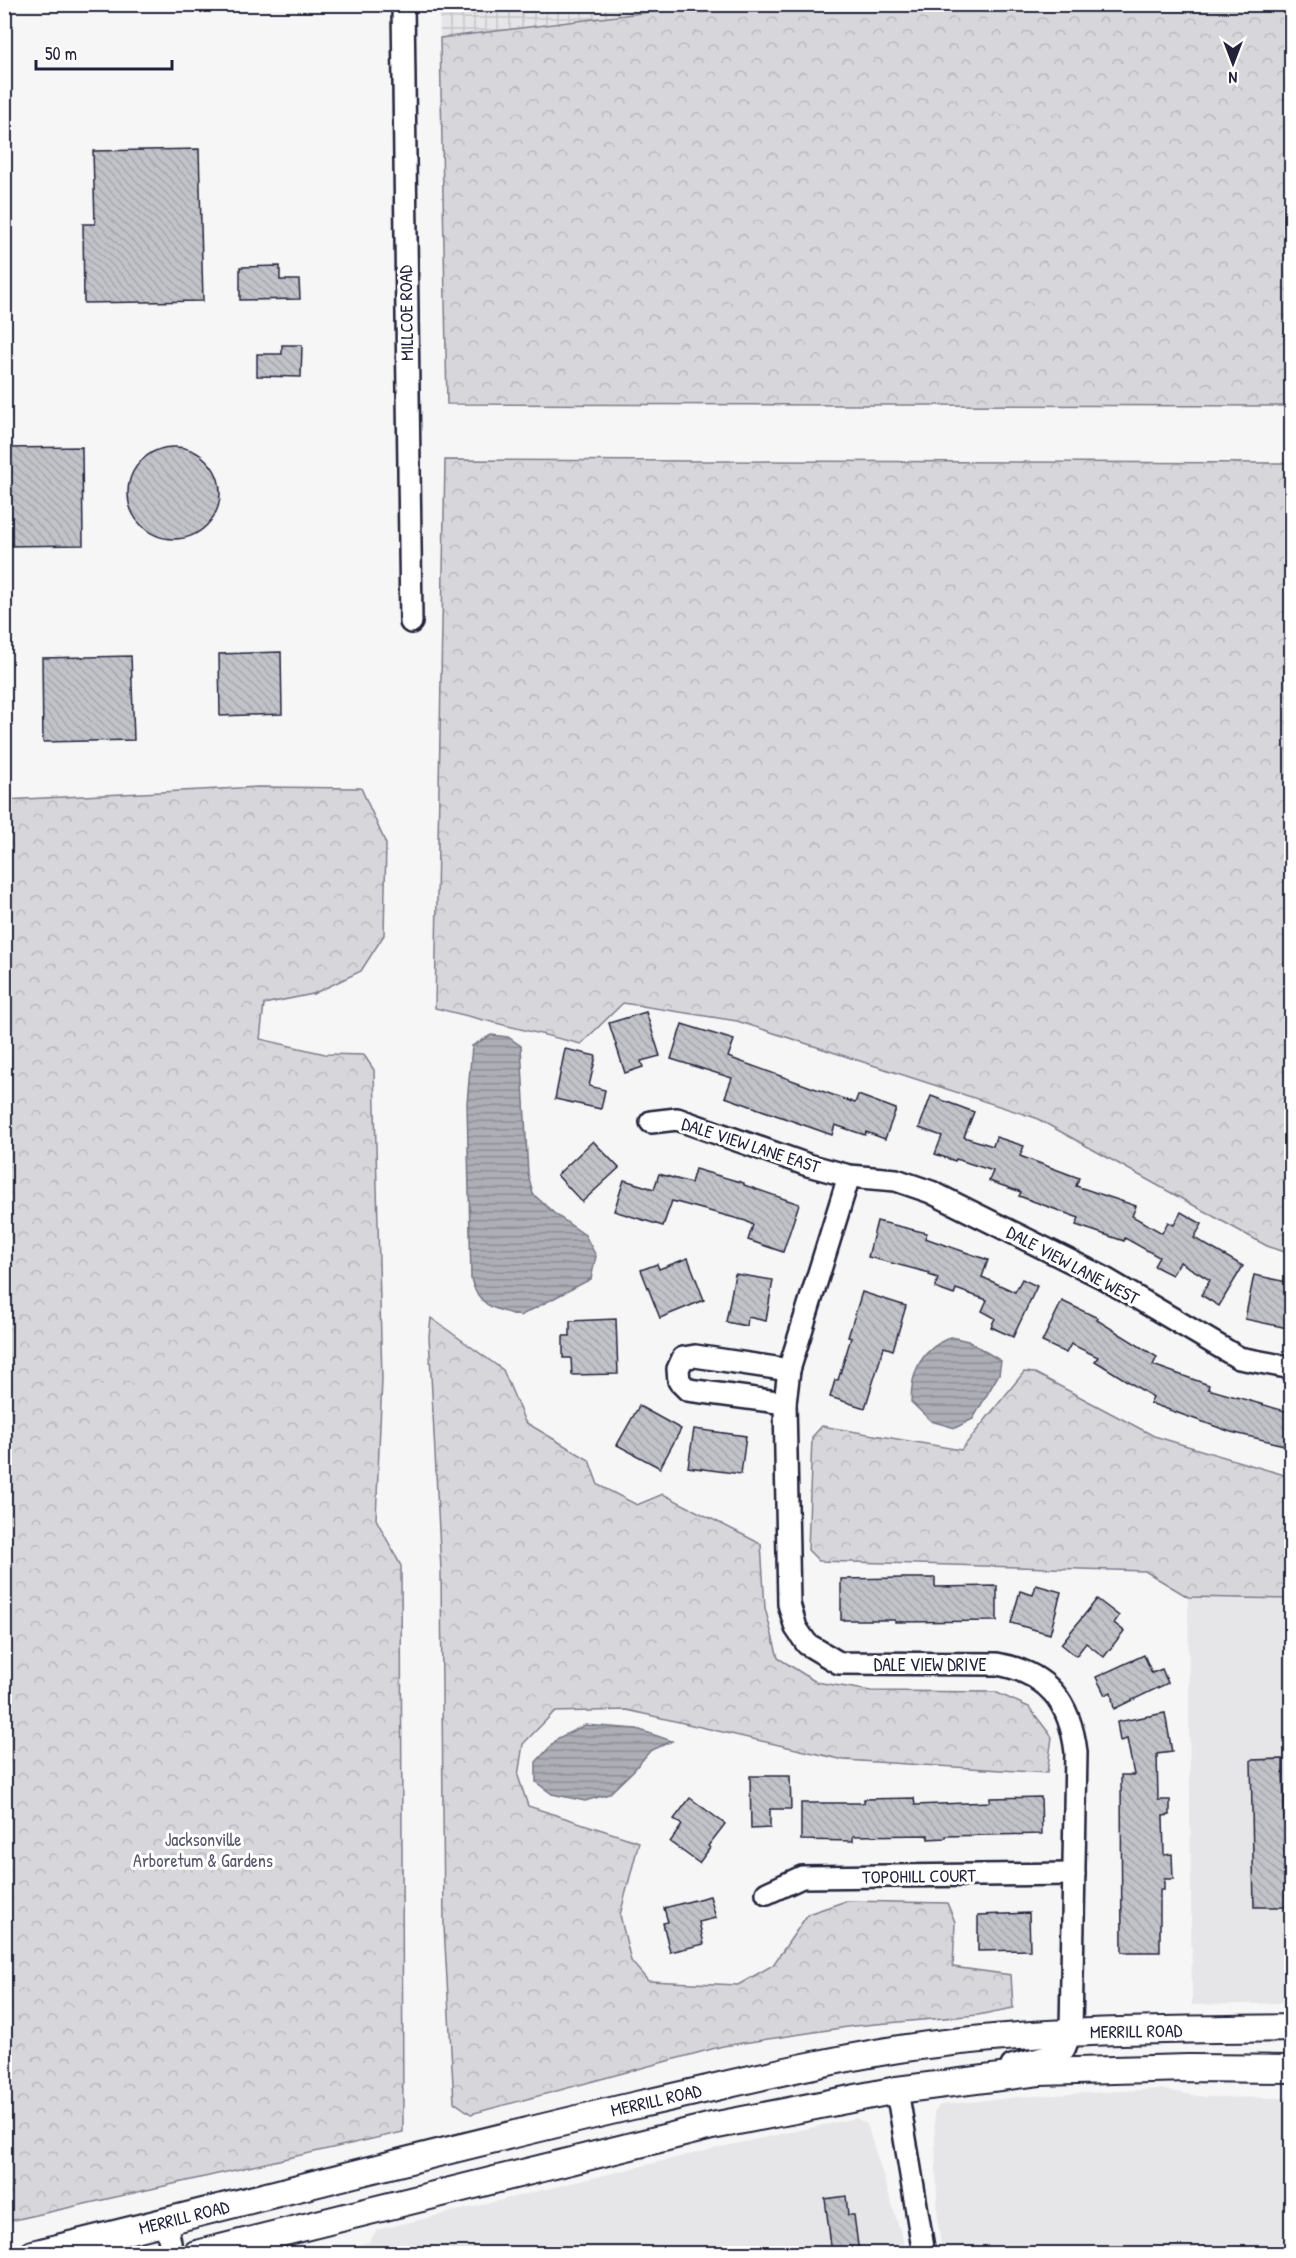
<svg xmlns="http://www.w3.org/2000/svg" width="1296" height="2258" font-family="'Patrick Hand',sans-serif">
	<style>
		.built { fill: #e6e6e9 }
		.industrial { fill: url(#industrial-grid) }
		.forest { fill: url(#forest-crowns); stroke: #7c7c8b; stroke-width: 1.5 }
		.water { fill: url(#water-rules); stroke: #767685; stroke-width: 1.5 }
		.building { fill: url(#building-back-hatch); stroke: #22223b; stroke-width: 1.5 }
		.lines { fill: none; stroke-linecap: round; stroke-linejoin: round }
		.minor-casing { stroke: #22223b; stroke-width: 26 }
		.major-casing { stroke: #22223b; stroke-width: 30 }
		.minor { stroke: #fff; stroke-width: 21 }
		.major { stroke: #fff; stroke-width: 26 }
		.labels { text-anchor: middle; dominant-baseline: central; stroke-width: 6; stroke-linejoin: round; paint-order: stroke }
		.street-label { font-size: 18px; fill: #22223b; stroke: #fff }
		.park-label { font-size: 18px; fill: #58586b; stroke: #fff }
	</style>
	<defs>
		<pattern id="industrial-grid" width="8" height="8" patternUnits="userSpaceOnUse" patternTransform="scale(1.5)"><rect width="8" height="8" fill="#e6e6e9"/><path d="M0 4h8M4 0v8" fill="none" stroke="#c5c5c9"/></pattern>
		<pattern id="forest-crowns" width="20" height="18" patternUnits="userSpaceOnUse" patternTransform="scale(1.5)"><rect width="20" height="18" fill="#d7d7db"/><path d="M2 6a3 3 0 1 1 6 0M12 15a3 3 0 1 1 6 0" fill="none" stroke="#b8b8bd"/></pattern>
		<pattern id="water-rules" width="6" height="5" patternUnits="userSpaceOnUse" patternTransform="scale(1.5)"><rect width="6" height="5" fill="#aeaeb7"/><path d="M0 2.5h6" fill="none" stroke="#8d8d96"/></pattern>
		<pattern id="building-back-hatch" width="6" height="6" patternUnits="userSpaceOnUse" patternTransform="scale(1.5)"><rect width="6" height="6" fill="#c2c2c9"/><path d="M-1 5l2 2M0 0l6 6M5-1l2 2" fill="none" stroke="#a6a6ae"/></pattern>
	</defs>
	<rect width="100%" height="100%" fill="#f6f6f7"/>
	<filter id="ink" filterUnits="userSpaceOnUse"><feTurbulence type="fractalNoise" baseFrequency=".0167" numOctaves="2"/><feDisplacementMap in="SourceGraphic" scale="12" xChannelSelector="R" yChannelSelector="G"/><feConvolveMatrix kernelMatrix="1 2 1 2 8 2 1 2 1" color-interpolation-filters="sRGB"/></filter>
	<g filter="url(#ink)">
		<g class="built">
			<path d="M1188,1597L1291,1599V2003L1192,2005Z"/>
			<path d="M1159,2089L1204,2097L1291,2098V2253H942L938,2223L934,2112L940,2105L1018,2097Z"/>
			<path d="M856,2118L867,2124L903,2240L905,2253L324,2254L369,2242L377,2230L721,2147Z"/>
		</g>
		<path class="industrial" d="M439,5H713L440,38Z"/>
		<g class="forest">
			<path d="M713,4L1285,5L1292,10L1291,406L447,404L440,38Z"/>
			<path d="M445,460L1291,463V1254L1267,1246L1036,1118L737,1021L623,1003L581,1044L435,1008Z"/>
			<path d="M259,787L361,788L386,844L384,935L361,971L313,994L264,1004L260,1039L325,1054L364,1055L374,1070L382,1379L376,1519L401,1566L403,2132L5,2222V800Z"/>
			<path d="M431,1318L503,1370L525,1422L589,1460L598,1485L637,1505L663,1494L761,1544L765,1608L778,1658L816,1682L871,1691L995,1692L1029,1707L1052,1737L1047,1773L844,1760L627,1710L554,1712L523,1744L518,1776L528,1806L639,1842L620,1915L631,1961L648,1981L738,1985L773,1965L808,1914L846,1901L947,1903L955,1922L953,1967L1011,1975L1013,2008L978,2015L854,2026L723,2046L471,2114L454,2102L444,1927L441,1570L429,1336Z"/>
			<path d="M1024,1372L1035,1373L1154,1436L1291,1477V1599L1188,1597L1145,1571L819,1561L808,1550L812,1437L822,1426L961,1450Z"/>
		</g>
		<g class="water">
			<path d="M491,1035L508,1037L521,1046L528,1174L533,1194L555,1214L585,1235L596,1256L591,1279L520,1316C494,1309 479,1307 471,1279L467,1103L472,1046Z"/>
			<path d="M951,1337L968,1341L1001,1361L999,1374L973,1419L955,1428L931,1421L911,1402C911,1370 922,1349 951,1337Z"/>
			<path d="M585,1725L637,1729L672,1741L650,1751L633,1771L609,1794L585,1801L552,1794L536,1782V1762L558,1738Z"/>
		</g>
		<g class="building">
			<path d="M199,149L203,301L84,303L83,224H95L93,151Z"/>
			<path d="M280,266V280H299L300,299L240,300V267Z"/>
			<path d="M282,345H302L301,377L257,376V354H282Z"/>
			<path d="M82,447L83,545L4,546V448Z"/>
			<circle cx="174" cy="493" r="46"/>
			<path d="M281,652L282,714L220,716L219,654Z"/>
			<path d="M131,656L134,740L43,742L42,658Z"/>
			<path d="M646,1012L660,1056L641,1061L643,1067L625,1073L609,1023Z"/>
			<path d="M682,1024L734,1040L728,1057L855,1103L858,1095L896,1109L885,1139L866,1132L865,1135L835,1125L832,1135L725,1097L732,1078L671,1059Z"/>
			<path d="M565,1049L596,1056L589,1086L605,1090L601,1109L555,1099Z"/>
			<path d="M931,1096L974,1112L964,1137L993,1146L996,1137L1024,1146L1020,1156L1079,1178L1076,1186L1136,1206L1132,1216L1162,1233L1168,1222L1174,1225L1181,1212L1202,1224L1194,1238L1243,1266L1219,1306L1201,1295L1210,1280L1180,1262L1172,1275L1154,1266L1159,1257L1125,1238L1124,1241L1076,1225L1079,1218L1019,1196L1021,1192L989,1181L993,1171L956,1159L955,1161L935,1154L942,1136L919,1128Z"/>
			<path d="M593,1141L619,1168L582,1202L557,1175Z"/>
			<path d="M695,1169L744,1183V1185L799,1204L783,1252L748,1240L753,1225L746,1221L672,1201L663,1226L614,1211L624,1180L654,1189L659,1174L691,1183Z"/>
			<path d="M877,1221L927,1233L925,1238L988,1260L982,1277L1015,1292L1022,1279L1037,1286L1013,1337L991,1327L995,1318L982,1311L987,1300L956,1289L954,1295L935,1288L938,1278L929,1275L930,1273L868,1257Z"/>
			<path d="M688,1258L704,1300L660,1318L641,1270L657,1264L659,1269Z"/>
			<path d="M735,1274L773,1280L766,1321L748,1317L747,1326L726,1322Z"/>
			<path d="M1254,1275L1292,1283V1329L1245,1319Z"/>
			<path d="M862,1292L906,1306L893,1350L884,1347L865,1408L830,1397L835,1380H838L851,1338L848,1337Z"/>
			<path d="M1062,1301L1098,1318L1097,1320L1157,1357L1153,1365L1209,1385L1208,1389L1292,1413V1447L1231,1432L1150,1403L1153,1397L1095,1361L1098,1357L1071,1344L1066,1353L1042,1342Z"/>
			<path d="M616,1319L618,1374L572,1375L571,1358H563V1336H570V1321Z"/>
			<path d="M639,1406L681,1429L660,1468L617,1445Z"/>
			<path d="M694,1429L746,1436L741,1474L688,1467Z"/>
			<path d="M904,1578H935V1587L997,1586V1621L895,1622V1620H841V1579Z"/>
			<path d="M1036,1585L1061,1592L1050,1634L1011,1623L1020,1591L1033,1595Z"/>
			<path d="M1097,1599L1119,1616L1114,1623L1124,1631L1104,1657L1086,1643L1076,1656L1061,1644Z"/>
			<path d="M1144,1655L1152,1673L1162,1669L1168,1683L1114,1709L1111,1692L1105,1695L1096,1677Z"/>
			<path d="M1165,1713L1172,1752L1157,1754L1158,1800H1170V1815L1163,1816L1164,1855L1172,1854L1173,1879H1164V1890H1160V1952H1122L1121,1775H1134L1127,1739L1120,1741L1117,1722Z"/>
			<path d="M1283,1759L1286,1907H1254L1251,1760Z"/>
			<path d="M750,1776H790L791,1809H770V1828L751,1829Z"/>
			<path d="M1041,1797L1042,1834L946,1836V1838L928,1839V1835L853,1836V1841L801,1840V1803H864V1799L914,1798L915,1805L990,1802V1798Z"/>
			<path d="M690,1798L725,1824L708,1846L710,1848L699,1863L670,1842L682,1825L674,1819Z"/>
			<path d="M710,1896L716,1918L699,1922L704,1944L670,1952L663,1923L668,1922L664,1908Z"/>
			<path d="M1029,1913L1030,1950L978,1951V1915Z"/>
			<path d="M846,2196L848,2215H854L859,2253H832L825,2199Z"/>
		</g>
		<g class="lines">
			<g class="minor-casing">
				<g id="minor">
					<path d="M403,4L411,622"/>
					<path d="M651,1122L677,1119L808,1165L849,1176L896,1180L931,1192L1102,1277L1239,1358L1292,1368"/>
					<path d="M849,1176L789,1370L785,1403L789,1604L796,1628L807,1644L839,1663L997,1664C1048,1673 1070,1702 1076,1752L1071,2032L1064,2049L1051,2056L1012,2066"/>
					<path d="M785,1403L688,1390L679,1381L678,1369L683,1358L695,1356L789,1370"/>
					<path d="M767,1893L802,1877L1074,1874"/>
					<path d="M897,2090L924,2254"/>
					<path d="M166,2221L172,2254"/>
				</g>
			</g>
			<g class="major-casing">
				<g id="major">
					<path d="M33,2254C236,2205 437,2151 641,2104C727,2085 812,2063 899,2049C1029,2029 1161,2030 1292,2028"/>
					<path d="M196,2254L712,2126L897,2090L1039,2072L1188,2068L1292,2069"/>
				</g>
			</g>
			<use href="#minor" class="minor"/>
			<use href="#major" class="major"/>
		</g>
	</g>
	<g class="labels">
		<g class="street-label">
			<text transform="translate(406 313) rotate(-91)">MILLCOE ROAD</text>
			<text transform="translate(751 1145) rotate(18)">DALE VIEW LANE EAST</text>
			<text transform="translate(1073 1265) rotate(28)">DALE VIEW LANE WEST</text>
			<text x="930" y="1664">DALE VIEW DRIVE</text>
			<text transform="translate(919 1876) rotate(-1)">TOPOHILL COURT</text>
			<text transform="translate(1136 2031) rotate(-1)">MERRILL ROAD</text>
			<text transform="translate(656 2100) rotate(-13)">MERRILL ROAD</text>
			<text transform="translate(184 2217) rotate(-14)">MERRILL ROAD</text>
		</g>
		<g class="park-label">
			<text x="203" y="1839">Jacksonville<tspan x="203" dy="21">Arboretum &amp; Gardens</tspan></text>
		</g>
	</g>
	<rect width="1296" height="2258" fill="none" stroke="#fff" stroke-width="24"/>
	<rect x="12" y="12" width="1272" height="2234" fill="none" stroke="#22223b" stroke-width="2" filter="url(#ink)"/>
	<g transform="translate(1233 63) rotate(180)" stroke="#ffffff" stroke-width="4.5" paint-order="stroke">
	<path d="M0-4.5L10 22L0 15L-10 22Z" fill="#22223b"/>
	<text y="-9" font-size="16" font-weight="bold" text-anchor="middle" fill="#22223b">N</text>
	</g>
	<path d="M36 60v9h136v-9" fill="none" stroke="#22223b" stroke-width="3"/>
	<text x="45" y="60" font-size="18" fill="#22223b" stroke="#ffffff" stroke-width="4.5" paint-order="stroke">50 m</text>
</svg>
